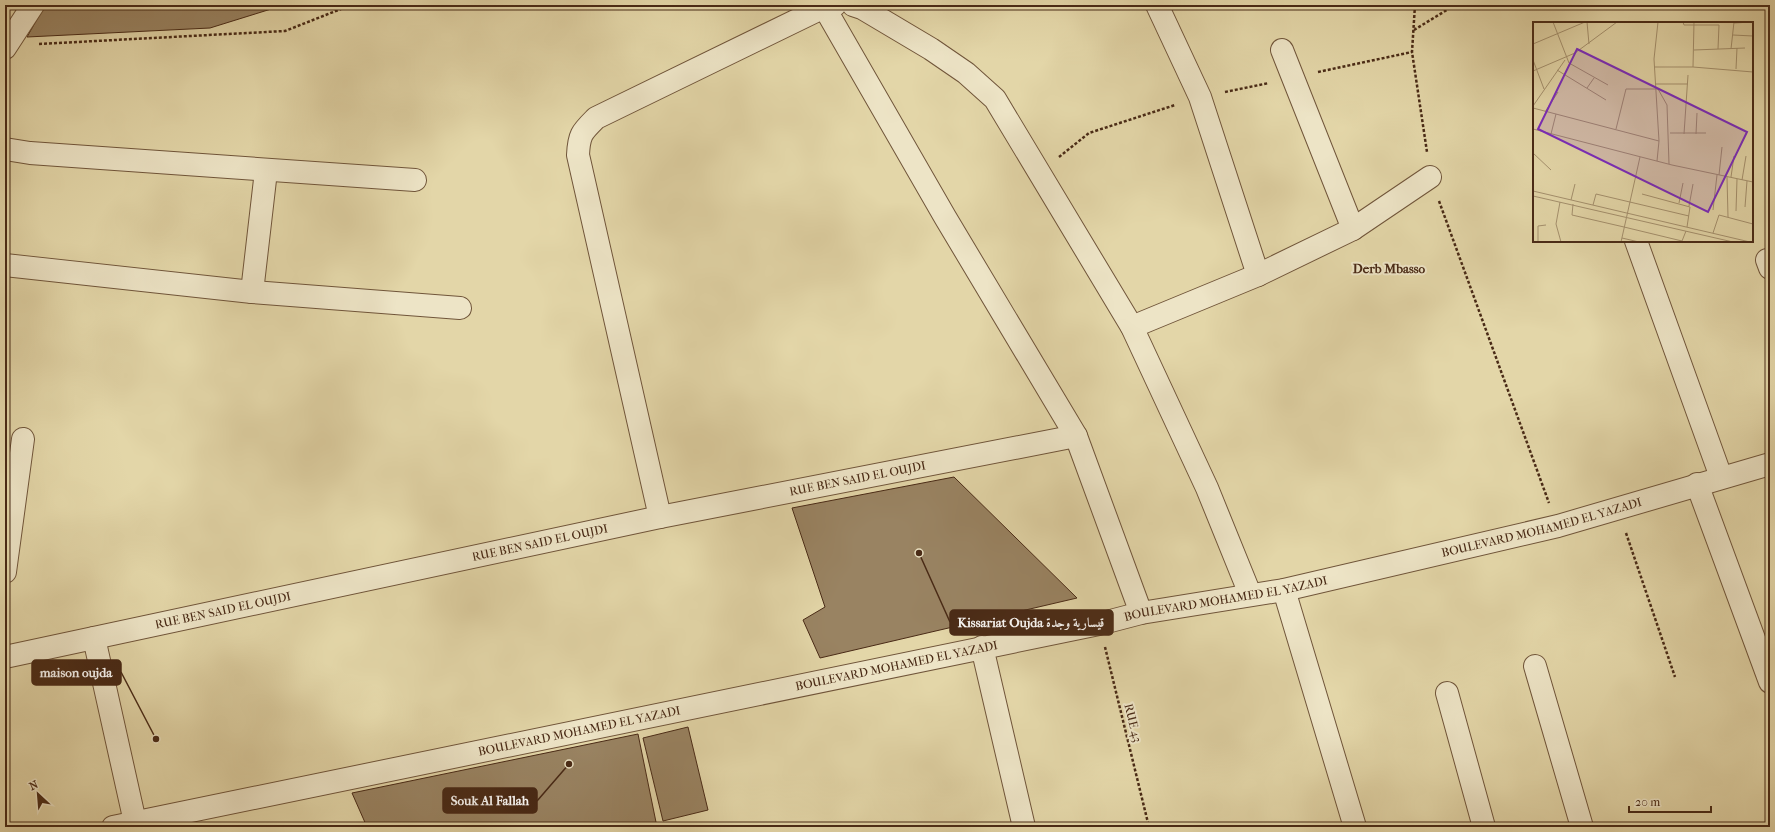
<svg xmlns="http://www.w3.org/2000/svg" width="1775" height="832" font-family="'IM FELL French Canon',Amiri,serif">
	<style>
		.building { fill: #998362; stroke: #492a16 }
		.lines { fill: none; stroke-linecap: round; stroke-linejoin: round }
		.pedestrian-casing { stroke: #70553a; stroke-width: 24 }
		.minor-casing { stroke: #70553a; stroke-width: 24 }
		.tertiary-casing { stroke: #70553a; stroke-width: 24 }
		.path { stroke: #492a16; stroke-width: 2.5; stroke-dasharray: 3 2; stroke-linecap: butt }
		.pedestrian { stroke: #ede4c6; stroke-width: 22 }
		.minor { stroke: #ede4c6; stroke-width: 22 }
		.tertiary { stroke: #ede4c6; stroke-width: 22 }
		.labels { text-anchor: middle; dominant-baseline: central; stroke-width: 4; stroke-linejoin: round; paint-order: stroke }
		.street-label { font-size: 12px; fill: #492a16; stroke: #ede4c6 }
		.neighbourhood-label { font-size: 13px; font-weight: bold; fill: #492a16; stroke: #ede4c6 }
		.inset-road { fill: none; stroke: #a5916e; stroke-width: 1 }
		.view { fill: #7b2cbf; fill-opacity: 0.15; stroke: #7b2cbf; stroke-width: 2 }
		.inset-edge { fill: none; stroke: #492a16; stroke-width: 2 }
		.leader { fill: none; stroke: #492a16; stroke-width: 1.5 }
		.callout-dot { fill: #492a16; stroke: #ede4c6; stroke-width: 1.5 }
		.callout { fill: #492a16; stroke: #492a16; stroke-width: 1.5 }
		.callout-label { font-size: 13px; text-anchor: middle; font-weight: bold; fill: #fff }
	</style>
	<rect width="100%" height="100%" fill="#e3d6a8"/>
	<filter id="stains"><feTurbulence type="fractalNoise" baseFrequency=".005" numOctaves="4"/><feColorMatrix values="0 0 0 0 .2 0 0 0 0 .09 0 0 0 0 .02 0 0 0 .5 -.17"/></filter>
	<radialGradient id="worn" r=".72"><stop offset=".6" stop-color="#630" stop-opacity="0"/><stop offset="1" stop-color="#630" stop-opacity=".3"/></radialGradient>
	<g class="building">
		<path d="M45,5H284L210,28L27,37Z"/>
		<path d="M954,477L1077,598L820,658L803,620L825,607L792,508Z"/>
		<path d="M688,727L708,810L663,821L643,738Z"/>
		<path d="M638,734L657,827H367L352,793Z"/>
	</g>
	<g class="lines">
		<g class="pedestrian-casing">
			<path id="pedestrian" d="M1284,590L1355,827"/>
		</g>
		<g class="minor-casing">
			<g id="minor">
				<path d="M823,5L945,217L1076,436L1141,613"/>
				<path d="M853,5L862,8L931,49L966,73L995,99L1132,327L1207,488L1250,594"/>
				<path d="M1157,5L1200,97L1258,275"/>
				<path d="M1282,50L1353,229"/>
				<path d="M5,149L30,153L415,180"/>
				<path d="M1636,241L1721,477"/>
				<path d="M1767,260L1770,268"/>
				<path d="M5,265L252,292L460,308"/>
				<path d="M252,292L266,171"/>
				<path d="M1132,327L1258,275L1353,229L1430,177"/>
				<path d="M1697,484L1770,682"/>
				<path d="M660,517L578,155C579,134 582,132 596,118L824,7L835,5"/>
				<path d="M5,572L23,439"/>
				<path d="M94,638L135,822"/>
				<path d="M982,647L1024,827"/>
				<path id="s1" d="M5,657L660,517L1076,436"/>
				<path d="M1535,666L1582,827"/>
				<path d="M1447,693L1484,827"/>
			</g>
		</g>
		<g class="tertiary-casing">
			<g id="tertiary">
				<path d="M5,48L33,5"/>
				<path id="s2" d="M113,827L1099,624L1141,613L1284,590L1558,526L1770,464"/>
			</g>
		</g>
		<g class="path">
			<path d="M1415,5L1412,52L1427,152"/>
			<path d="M1414,30L1455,5"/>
			<path d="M39,44L285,31L351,5"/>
			<path d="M1318,72L1412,52"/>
			<path d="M1225,92L1269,83"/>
			<path d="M1059,157L1089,133L1175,105"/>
			<path d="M1439,201L1549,503"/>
			<path d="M1626,533L1675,677"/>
			<path d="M1105,647L1149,827"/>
		</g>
		<use href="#pedestrian" class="pedestrian"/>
		<use href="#minor" class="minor"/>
		<use href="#tertiary" class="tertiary"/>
	</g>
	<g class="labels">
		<g class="street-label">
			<text stroke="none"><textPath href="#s1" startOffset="871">RUE BEN SAID EL OUJDI</textPath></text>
			<text stroke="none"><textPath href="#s2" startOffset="1460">BOULEVARD MOHAMED EL YAZADI</textPath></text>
			<text stroke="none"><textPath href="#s1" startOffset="547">RUE BEN SAID EL OUJDI</textPath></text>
			<text stroke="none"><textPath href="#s2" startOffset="1136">BOULEVARD MOHAMED EL YAZADI</textPath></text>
			<text stroke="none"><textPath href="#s1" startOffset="223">RUE BEN SAID EL OUJDI</textPath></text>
			<text stroke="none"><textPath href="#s2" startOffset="800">BOULEVARD MOHAMED EL YAZADI</textPath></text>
			<text transform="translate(1133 723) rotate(76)">RUE 43</text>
			<text stroke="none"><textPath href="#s2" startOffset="476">BOULEVARD MOHAMED EL YAZADI</textPath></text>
		</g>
		<g class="neighbourhood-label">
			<text x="1389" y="268">Derb Mbasso</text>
		</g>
	</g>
	<g transform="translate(1533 22)">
		<rect width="220" height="220" fill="#e3d6a8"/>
		<path class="inset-road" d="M20,0L36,41L75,63M54,0L56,22M150,0L151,3H186L185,27M201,1L218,0M200,13L220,14M0,22L52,0M198,27L201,0M161,28L212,26M0,38L11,67M121,45H160L220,50M160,45L161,0M203,47L204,26M24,48L73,78M0,49L42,31L84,0M122,62H155M54,66L61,56M0,84L32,38M0,86L126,119M12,90L25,70M0,107L139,143L220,160M83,107L93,67H125L134,83L136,142M137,111H173M18,112L23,92M151,112L155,53M163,112L164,91M0,131L18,148M124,139L126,119L121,37L125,0M186,153L189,125M194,155L195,195M198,155L201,134M209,158L213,134M0,169L217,220M109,172L157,185L154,205M0,174L200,220M38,178L42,162M27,180L23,202L28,220M146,181L150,161M40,182L39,193L91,205L149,219L153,209M60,183L63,172L156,194M156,184L160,162M212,185L214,159M180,188L184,153M203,189L204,157M180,211L186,193L220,202M89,216L106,220M5,220V204L13,203M88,220L107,135"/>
		<path class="view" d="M44,27L214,110L175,190L5,107Z"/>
		<rect width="220" height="220" class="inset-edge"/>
	</g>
	<path class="leader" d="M919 553L950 622M156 739L121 672M569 764L537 801"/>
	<g class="callout-dot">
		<circle cx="919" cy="553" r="4"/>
		<circle cx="156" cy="739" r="4"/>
		<circle cx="569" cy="764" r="4"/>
	</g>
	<g class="callout">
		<rect x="950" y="610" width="163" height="25" rx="4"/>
		<rect x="32" y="660" width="89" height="25" rx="4"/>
		<rect x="443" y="788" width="94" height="25" rx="4"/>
	</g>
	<g class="callout-label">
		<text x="1031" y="627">Kissariat Oujda قيسارية وجدة</text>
		<text x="76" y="677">maison oujda</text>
		<text x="490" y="805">Souk Al Fallah</text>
	</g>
	<rect width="1775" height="832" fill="none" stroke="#e3d6a8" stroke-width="20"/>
	<rect x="6" y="6" width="1763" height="820" fill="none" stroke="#492a16" stroke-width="2"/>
	<rect x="10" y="10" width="1755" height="812" fill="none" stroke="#492a16"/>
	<g transform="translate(38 794) rotate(334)" stroke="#ede4c6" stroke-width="3" paint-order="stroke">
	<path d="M0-3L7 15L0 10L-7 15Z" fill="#492a16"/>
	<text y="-6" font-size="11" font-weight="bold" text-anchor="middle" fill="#492a16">N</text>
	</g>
	<path d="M1629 806v6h82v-6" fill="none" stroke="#492a16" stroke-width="2"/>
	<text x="1635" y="806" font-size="12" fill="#492a16" stroke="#ede4c6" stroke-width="3" paint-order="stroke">20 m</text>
	<rect width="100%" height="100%" filter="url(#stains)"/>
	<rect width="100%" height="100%" fill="url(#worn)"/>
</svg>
